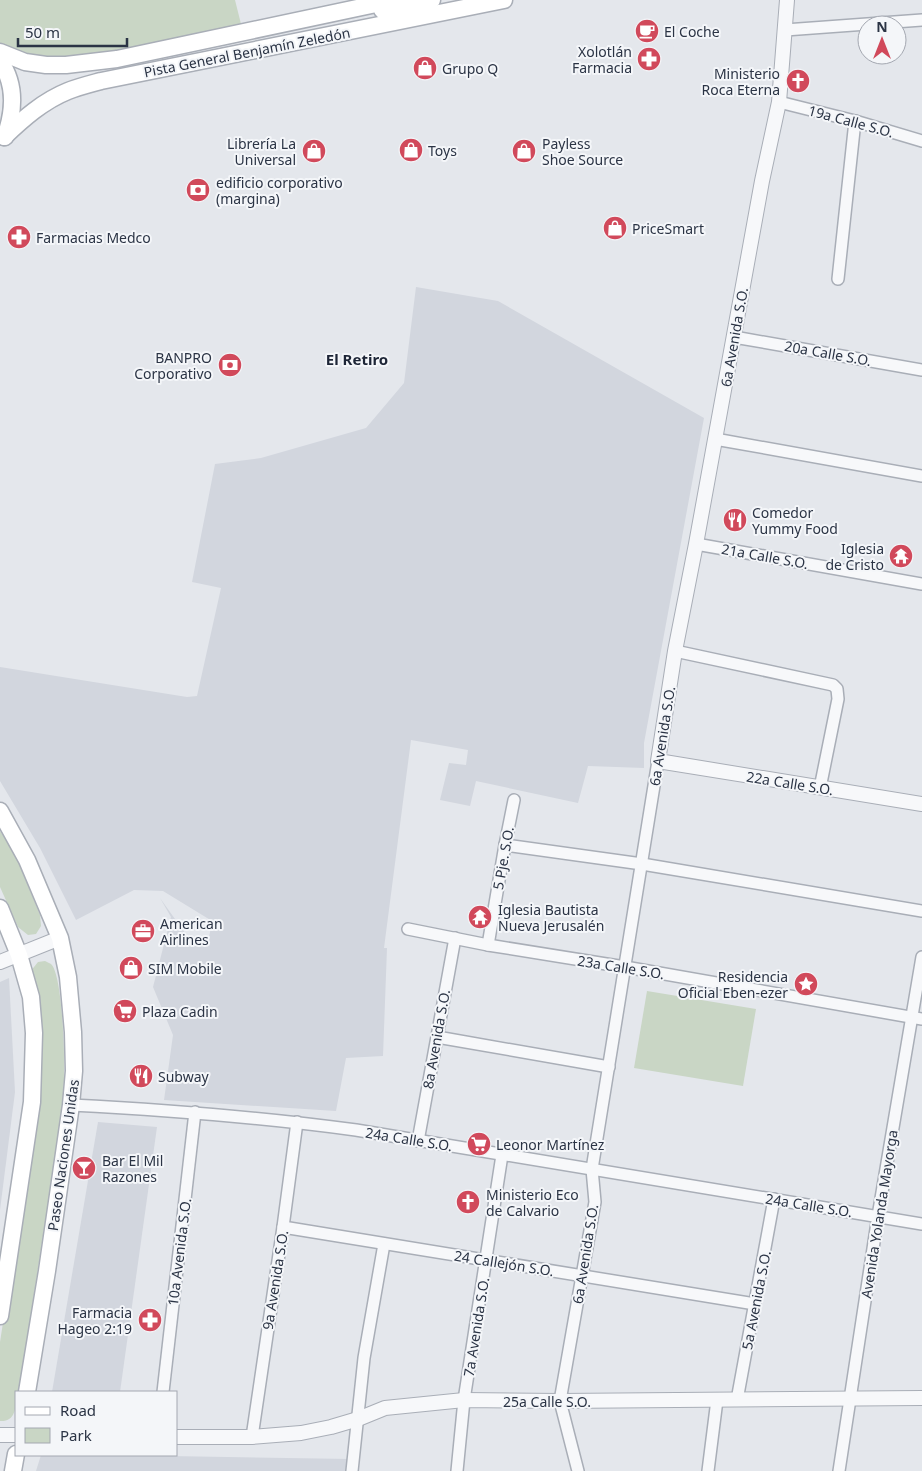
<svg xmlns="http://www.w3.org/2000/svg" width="922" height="1471" font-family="'Noto Sans',sans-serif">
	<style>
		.built { fill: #d2d6de }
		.green { fill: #c9d6c5 }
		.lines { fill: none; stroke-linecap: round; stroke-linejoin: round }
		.minor-casing { stroke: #a9aeb7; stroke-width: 14 }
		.tertiary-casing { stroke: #a9aeb7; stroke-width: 16 }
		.secondary-casing { stroke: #a9aeb7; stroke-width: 19 }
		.minor { stroke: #f7f8fa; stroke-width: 11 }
		.tertiary { stroke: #f7f8fa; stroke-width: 14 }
		.secondary { stroke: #fff; stroke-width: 16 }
		.labels { text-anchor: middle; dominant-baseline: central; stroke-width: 4; stroke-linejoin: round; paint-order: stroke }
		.poi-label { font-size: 14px; fill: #2b3445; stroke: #f4f6f9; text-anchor: start }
		.street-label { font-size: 14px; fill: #2b3445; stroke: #f4f6f9 }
		.neighbourhood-label { font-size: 15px; font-weight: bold; fill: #1d2536; stroke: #f4f6f9 }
	</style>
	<rect width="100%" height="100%" fill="#e4e7ec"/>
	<g class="built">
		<path d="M416,287L498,301L704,418L644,743V768L588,766L578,803L476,781L470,806L440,800L449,763L466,765L468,750L411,740L384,948H387L383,1056L346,1058L336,1111L164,1100L173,1035L153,987L171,917L160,898L190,940L208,943L212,921L163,891L134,890L76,920L40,848L0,781V667L187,697L197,696L221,588L192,582L215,464L261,458L366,428L404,383Z"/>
		<path d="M9,978L15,1092L0,1210V982Z"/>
		<path d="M98,1122L157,1127L120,1392H52Z"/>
		<path d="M41,1455H111L351,1459L349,1471H36Z"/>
	</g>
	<g class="green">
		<path d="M0,0H235L243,32L66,65L0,52Z"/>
		<path d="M0,831L15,854L40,915L41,926L36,934L28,935L18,927L0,887Z"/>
		<path d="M45,961C47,962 49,963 51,964C63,975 65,1062 64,1080C62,1119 55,1158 49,1197C39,1262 29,1327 19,1392H16C16,1405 17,1422 0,1421V1342L39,1091L30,972L38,962Z"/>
		<path d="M647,991L756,1009L743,1086L634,1068Z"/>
	</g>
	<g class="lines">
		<g class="minor-casing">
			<g id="minor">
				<path d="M785,30L922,20"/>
				<path d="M779,102L855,121L922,141"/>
				<path d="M838,279L855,121"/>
				<path d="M734,337L922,370"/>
				<path d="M715,439L922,476"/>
				<path d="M696,544L922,584"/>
				<path d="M675,651L833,685L837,689L838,699L820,788"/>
				<path d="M505,845L642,864L922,911"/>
				<path d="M408,929L488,945L625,967L922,1019"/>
				<path d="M488,945L505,845L514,800"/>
				<path d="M437,1037L609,1067"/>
				<path d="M71,1105C167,1110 261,1117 356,1130L922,1224"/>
				<path d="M418,1141L455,938"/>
				<path d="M283,1227L755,1304"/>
				<path d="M163,1392L195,1112"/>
				<path d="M737,1400L774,1199"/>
				<path d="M252,1437L283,1227L297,1122"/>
				<path d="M352,1471L364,1358L384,1244"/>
				<path d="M457,1471L464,1400L502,1155"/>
				<path d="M578,1471L560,1401L595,1202L592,1169L658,761"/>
				<path d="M708,1471L717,1400"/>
				<path d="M839,1471L878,1216L922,957"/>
			</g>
		</g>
		<g class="tertiary-casing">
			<g id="tertiary">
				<path d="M787,0L779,102L762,181L696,544L675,651L658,761L922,804"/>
				<path d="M0,962L60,938"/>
				<path d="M0,1435H16"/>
				<path d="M176,1437H252L301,1433L331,1427L358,1419L385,1408L464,1400L560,1401L922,1398"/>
			</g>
		</g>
		<g class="secondary-casing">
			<g id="secondary">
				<path d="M382,10L432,0"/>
				<path d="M0,52L25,62L46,65H66L117,59L395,0"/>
				<path d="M0,61C16,84 14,112 5,137"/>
				<path d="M4,137C23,119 43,101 68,91C78,87 90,84 101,81L504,0"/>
				<path d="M0,811L27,860L60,938L68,977L73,1032L74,1071L71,1105L47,1271L27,1392"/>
				<path d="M0,908L19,955L31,997L34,1033L32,1102L0,1316"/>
				<path d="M13,1471L16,1454"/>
			</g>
		</g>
		<use href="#minor" class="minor"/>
		<use href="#tertiary" class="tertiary"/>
		<use href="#secondary" class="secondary"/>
	</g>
	<defs>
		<g id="cafe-disc" transform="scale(1.25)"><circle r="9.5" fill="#d1495b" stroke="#f4f6f9"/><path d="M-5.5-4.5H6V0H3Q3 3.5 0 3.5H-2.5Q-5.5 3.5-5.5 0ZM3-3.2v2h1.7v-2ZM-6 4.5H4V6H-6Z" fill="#fff"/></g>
		<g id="pharmacy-disc" transform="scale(1.25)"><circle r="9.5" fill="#d1495b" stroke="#f4f6f9"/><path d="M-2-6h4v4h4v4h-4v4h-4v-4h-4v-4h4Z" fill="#fff"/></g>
		<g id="shop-disc" transform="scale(1.25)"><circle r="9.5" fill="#d1495b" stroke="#f4f6f9"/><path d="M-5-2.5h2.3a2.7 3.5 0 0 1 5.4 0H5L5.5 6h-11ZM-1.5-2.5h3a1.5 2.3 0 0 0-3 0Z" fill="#fff"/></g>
		<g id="church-disc" transform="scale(1.25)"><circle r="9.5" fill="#d1495b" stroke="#f4f6f9"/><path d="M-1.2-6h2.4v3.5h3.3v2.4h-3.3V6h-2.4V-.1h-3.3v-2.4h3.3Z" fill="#fff"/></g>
		<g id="bank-disc" transform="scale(1.25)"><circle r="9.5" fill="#d1495b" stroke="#f4f6f9"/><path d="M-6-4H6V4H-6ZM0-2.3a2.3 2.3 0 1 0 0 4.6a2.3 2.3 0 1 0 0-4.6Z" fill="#fff"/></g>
		<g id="restaurant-disc" transform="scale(1.25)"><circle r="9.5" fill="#d1495b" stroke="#f4f6f9"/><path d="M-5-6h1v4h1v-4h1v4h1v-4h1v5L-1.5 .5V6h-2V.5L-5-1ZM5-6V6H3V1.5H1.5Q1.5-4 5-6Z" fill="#fff"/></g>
		<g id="temple-disc" transform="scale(1.25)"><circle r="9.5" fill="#d1495b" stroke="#f4f6f9"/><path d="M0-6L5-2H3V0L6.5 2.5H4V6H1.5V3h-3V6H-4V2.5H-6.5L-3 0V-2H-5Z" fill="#fff"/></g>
		<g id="office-disc" transform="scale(1.25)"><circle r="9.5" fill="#d1495b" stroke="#f4f6f9"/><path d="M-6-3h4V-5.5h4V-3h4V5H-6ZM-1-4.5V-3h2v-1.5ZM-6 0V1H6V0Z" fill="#fff"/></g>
		<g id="sight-disc" transform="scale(1.25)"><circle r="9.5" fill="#d1495b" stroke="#f4f6f9"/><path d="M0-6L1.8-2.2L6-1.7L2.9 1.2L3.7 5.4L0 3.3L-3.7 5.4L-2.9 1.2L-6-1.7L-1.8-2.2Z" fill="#fff"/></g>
		<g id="supermarket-disc" transform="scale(1.25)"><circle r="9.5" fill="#d1495b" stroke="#f4f6f9"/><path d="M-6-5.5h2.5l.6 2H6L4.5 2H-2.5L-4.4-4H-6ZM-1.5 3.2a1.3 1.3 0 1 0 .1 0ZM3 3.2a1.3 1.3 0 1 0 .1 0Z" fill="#fff"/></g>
		<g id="bar-disc" transform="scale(1.25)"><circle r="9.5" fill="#d1495b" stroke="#f4f6f9"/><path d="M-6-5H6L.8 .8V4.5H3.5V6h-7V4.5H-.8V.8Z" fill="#fff"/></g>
	</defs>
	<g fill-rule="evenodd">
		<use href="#cafe-disc" x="647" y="31"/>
		<use href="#pharmacy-disc" x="649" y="59"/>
		<use href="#shop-disc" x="425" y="68"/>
		<use href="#church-disc" x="798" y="81"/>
		<use href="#shop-disc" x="411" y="150"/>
		<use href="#shop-disc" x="314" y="151"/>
		<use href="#shop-disc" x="524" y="151"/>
		<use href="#bank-disc" x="198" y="190"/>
		<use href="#shop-disc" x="615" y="228"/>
		<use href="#pharmacy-disc" x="19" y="237"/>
		<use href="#bank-disc" x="230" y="365"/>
		<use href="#restaurant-disc" x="735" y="520"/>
		<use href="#temple-disc" x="901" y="556"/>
		<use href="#temple-disc" x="480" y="917"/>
		<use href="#office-disc" x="143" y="931"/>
		<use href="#shop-disc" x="131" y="968"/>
		<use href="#sight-disc" x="806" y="984"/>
		<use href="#supermarket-disc" x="125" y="1011"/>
		<use href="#restaurant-disc" x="141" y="1076"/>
		<use href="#supermarket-disc" x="479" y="1144"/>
		<use href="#bar-disc" x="84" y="1168"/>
		<use href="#church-disc" x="468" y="1202"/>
		<use href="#pharmacy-disc" x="150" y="1320"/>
	</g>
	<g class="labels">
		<g class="poi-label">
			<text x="664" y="31">El Coche</text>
			<text x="632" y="51" text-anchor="end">Xolotlán<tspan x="632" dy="16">Farmacia</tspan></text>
			<text x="442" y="68">Grupo Q</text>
			<text x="780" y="73" text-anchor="end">Ministerio<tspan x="780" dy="16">Roca Eterna</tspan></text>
			<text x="296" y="143" text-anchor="end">Librería La<tspan x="296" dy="16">Universal</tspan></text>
			<text x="542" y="143">Payless<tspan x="542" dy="16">Shoe Source</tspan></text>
			<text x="428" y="150">Toys</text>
			<text x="216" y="182">edificio corporativo<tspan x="216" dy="16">(margina)</tspan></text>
			<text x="632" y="228">PriceSmart</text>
			<text x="36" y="237">Farmacias Medco</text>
			<text x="212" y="357" text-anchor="end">BANPRO<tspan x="212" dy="16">Corporativo</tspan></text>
			<text x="752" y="512">Comedor<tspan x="752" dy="16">Yummy Food</tspan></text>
			<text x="884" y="548" text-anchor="end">Iglesia<tspan x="884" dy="16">de Cristo</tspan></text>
			<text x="498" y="909">Iglesia Bautista<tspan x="498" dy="16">Nueva Jerusalén</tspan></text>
			<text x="160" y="923">American<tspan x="160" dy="16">Airlines</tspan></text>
			<text x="148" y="968">SIM Mobile</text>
			<text x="788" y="976" text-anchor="end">Residencia<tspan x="788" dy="16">Oficial Eben-ezer</tspan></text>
			<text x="142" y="1011">Plaza Cadin</text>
			<text x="158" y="1076">Subway</text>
			<text x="496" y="1144">Leonor Martínez</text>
			<text x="102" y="1160">Bar El Mil<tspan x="102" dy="16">Razones</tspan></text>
			<text x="486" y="1194">Ministerio Eco<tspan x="486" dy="16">de Calvario</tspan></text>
			<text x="132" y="1312" text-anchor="end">Farmacia<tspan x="132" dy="16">Hageo 2:19</tspan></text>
		</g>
		<g class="street-label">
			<text transform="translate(247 52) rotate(-11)">Pista General Benjamín Zeledón</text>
			<text transform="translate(851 121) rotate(15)">19a Calle S.O.</text>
			<text transform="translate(734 337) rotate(-80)">6a Avenida S.O.</text>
			<text transform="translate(828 353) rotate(10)">20a Calle S.O.</text>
			<text transform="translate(765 556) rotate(10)">21a Calle S.O.</text>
			<text transform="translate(662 736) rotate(-81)">6a Avenida S.O.</text>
			<text transform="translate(790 783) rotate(9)">22a Calle S.O.</text>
			<text transform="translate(503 858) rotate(-80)">5 Pje. S.O.</text>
			<text transform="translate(621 967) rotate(9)">23a Calle S.O.</text>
			<text transform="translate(436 1039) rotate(-80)">8a Avenida S.O.</text>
			<text transform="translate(409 1139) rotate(9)">24a Calle S.O.</text>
			<text transform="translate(63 1155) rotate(-82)">Paseo Naciones Unidas</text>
			<text transform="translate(809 1205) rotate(9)">24a Calle S.O.</text>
			<text transform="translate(879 1214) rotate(-81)">Avenida Yolanda Mayorga</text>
			<text transform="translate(179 1252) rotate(-83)">10a Avenida S.O.</text>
			<text transform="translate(585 1254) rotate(-81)">6a Avenida S.O.</text>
			<text transform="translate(504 1263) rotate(9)">24 Callejón S.O.</text>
			<text transform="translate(275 1280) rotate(-81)">9a Avenida S.O.</text>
			<text transform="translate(756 1300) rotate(-79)">5a Avenida S.O.</text>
			<text transform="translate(476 1327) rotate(-81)">7a Avenida S.O.</text>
			<text x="547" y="1401">25a Calle S.O.</text>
		</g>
		<g class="neighbourhood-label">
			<text x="357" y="359">El Retiro</text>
		</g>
	</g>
	<rect x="15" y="1391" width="162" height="65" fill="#f4f6f9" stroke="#a4a8b1"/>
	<rect x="25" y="1407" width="25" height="8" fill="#ffffff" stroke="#a4a8b1"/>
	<text x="60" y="1416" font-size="15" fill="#2b3445">Road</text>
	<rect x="25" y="1428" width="25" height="15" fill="#c9d6c5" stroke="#a4a8b1"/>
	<text x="60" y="1441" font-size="15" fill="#2b3445">Park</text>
	<g transform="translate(882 40)"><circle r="24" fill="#f4f6f9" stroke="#a4a8b1"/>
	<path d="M0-4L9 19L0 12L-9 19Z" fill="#d1495b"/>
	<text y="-8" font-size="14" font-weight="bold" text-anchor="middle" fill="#2b3445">N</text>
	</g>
	<path d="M18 38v8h109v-8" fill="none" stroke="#2b3445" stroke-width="2.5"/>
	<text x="25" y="38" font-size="15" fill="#2b3445" stroke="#f4f6f9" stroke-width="4" paint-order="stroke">50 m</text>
</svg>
